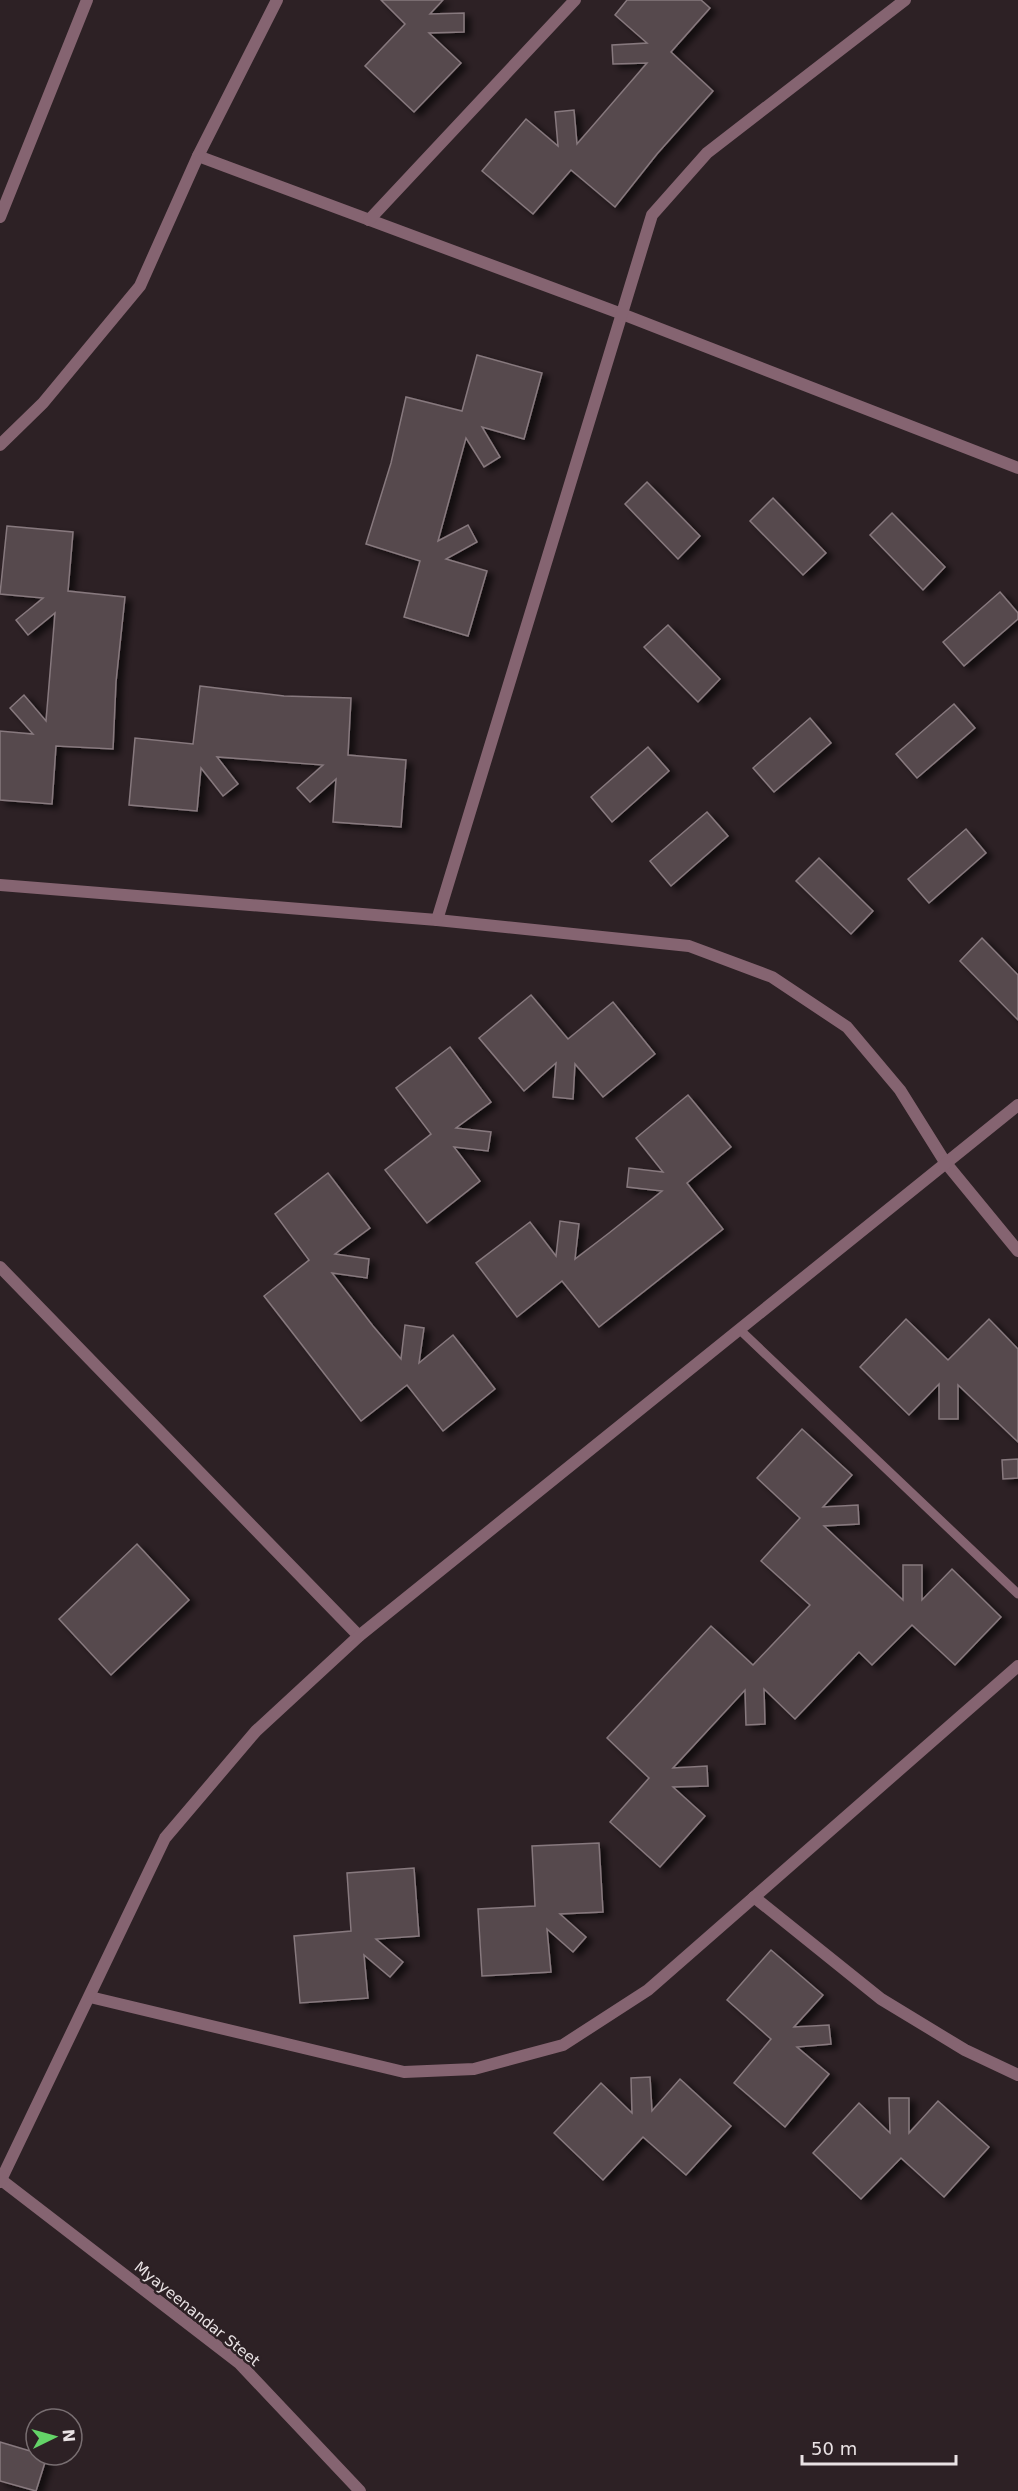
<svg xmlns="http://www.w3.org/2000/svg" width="1018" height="2491" font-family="'DejaVu Sans',sans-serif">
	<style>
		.building { fill: #56494d; stroke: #87797e; stroke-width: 1.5; filter: url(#shadow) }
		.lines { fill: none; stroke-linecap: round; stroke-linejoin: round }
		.lane { stroke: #856471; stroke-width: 9 }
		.street { stroke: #856471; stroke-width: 12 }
		.labels { text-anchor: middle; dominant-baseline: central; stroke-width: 5; stroke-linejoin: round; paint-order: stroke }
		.street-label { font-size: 15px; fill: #e9e2e4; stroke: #2d2125 }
	</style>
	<defs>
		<filter id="shadow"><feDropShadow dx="6" dy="4" stdDeviation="3" flood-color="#0009"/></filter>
	</defs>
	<rect width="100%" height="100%" fill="#2d2125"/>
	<g class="building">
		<path d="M381,0H443L430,14L464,13V32L429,33L461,63L414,112L365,66L405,24Z"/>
		<path d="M627,0H701L710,8L671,52L713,91L657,154L615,207L571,170L533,214L482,171L526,119L558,146L555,112L574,110L577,144L647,63L613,64L612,45L647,43L615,15Z"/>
		<path d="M477,355L542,373L524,439L482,427L500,457L484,467L466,438L438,541L468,525L477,542L446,559L487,571L468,636L404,617L420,561L366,544L391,463L406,397L462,411Z"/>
		<path d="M647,482L700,536L678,559L625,504Z"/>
		<path d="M773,498L826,553L803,575L750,521Z"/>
		<path d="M892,513L945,567L923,590L870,535Z"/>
		<path d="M7,526L73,532L68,591L125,597L116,682L113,749L56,746L52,804L0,800V731L33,734L10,708L24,695L46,721L55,613L28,635L16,620L43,598L0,594Z"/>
		<path d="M1000,592L1018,613V619L964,666L943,642Z"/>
		<path d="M668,625L720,679L698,702L644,647Z"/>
		<path d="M200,686L284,696L351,698L348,755L406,760L401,827L333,822L336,779L310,802L297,788L323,765L217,757L238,784L223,796L201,768L197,811L129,805L135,738L193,744Z"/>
		<path d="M954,704L975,728L917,778L896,754Z"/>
		<path d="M810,718L831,743L774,792L753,768Z"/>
		<path d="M648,747L669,771L612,822L591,797Z"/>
		<path d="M707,812L728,836L671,886L650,861Z"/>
		<path d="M966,829L986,853L929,903L908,879Z"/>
		<path d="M819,858L873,911L851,934L796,881Z"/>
		<path d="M982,938L1018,975V1020L960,961Z"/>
		<path d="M531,995L568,1039L613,1002L655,1054L603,1097L575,1064L573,1099L553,1097L556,1063L524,1091L479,1038Z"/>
		<path d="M450,1047L491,1102L456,1128L491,1132L488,1151L454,1147L480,1181L427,1223L385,1170L431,1134L396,1088Z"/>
		<path d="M688,1095L731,1147L687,1183L723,1229L599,1327L562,1281L517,1317L476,1263L530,1222L556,1256L560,1221L579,1224L575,1259L609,1233L662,1191L627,1187L629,1168L663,1172L636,1138Z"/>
		<path d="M328,1173L370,1228L335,1254L369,1259L367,1278L332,1273L373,1326L401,1359L405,1325L424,1328L419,1363L453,1335L495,1389L443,1431L407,1385L361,1421L264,1296L309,1260L275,1214Z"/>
		<path d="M906,1319L948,1360L989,1319L1018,1349V1442L958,1385V1419H939V1384L909,1415L860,1367Z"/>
		<path d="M802,1429L852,1475L823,1507L858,1505L859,1524L824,1526L903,1600V1565H922V1600L952,1569L1001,1617L955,1665L912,1625L872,1665L859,1652L795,1719L764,1689L765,1724L746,1725L745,1690L673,1768L707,1766L708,1786L673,1787L705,1816L660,1867L610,1822L649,1778L607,1738L711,1626L753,1665L810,1605L761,1561L800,1518L757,1478Z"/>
		<path d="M1018,1459V1478L1003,1479L1002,1460Z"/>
		<path d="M137,1544L189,1600L111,1675L59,1619Z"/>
		<path d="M599,1843L603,1912L560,1914L586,1937L573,1952L547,1929L551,1972L482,1976L478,1909L535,1906L532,1846Z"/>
		<path d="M414,1868L419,1936L376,1939L403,1962L390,1977L364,1955L368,1998L300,2003L294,1936L351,1931L347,1873Z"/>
		<path d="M771,1950L823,1995L794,2027L829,2025L831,2044L797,2047L829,2074L785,2127L734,2083L771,2039L727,2000Z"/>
		<path d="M650,2077L652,2111L680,2079L731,2126L686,2175L643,2137L603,2180L554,2133L601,2083L632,2113L631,2078Z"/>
		<path d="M889,2098H909V2133L938,2101L989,2147L944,2197L901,2158L861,2199L813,2153L859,2103L890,2133Z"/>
		<path d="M0,2442L47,2456L36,2491L0,2481Z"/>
	</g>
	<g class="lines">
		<path class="lane" d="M739,1329L1018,1594"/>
		<g class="street">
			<path d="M198,156L622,314L1018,468"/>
			<path d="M0,217L87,0"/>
			<path d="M369,220L575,0"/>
			<path d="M0,445L43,403L140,286L198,156L277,0"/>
			<path d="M0,885L437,920L689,946L772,977L847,1027L900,1090L945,1162L1018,1251"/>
			<path d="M437,920L652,215L707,153L905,0"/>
			<path d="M0,1267L359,1636"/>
			<path d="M754,1897L881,1999L965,2050L1018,2075"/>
			<path d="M90,1997L404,2072L474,2069L563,2045L648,1990L1018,1666"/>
			<path d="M0,2179L239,2363L360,2491"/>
			<path d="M0,2182L165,1838L256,1731L359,1636L1018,1105"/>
		</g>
	</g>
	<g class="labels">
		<g class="street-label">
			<text transform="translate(197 2314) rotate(39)">Myayeenandar Steet</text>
		</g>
	</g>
	<g transform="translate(54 2437) rotate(85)"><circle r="28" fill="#2d2125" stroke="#786e71" stroke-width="1.5"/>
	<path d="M0-4.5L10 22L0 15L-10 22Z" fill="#64d468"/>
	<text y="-9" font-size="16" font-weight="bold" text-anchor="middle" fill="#e9e2e4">N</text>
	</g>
	<path d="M802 2455v9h154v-9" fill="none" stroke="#e9e2e4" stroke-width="3"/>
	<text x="811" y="2455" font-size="18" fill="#e9e2e4" stroke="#2d2125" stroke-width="4.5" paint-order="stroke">50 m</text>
</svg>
